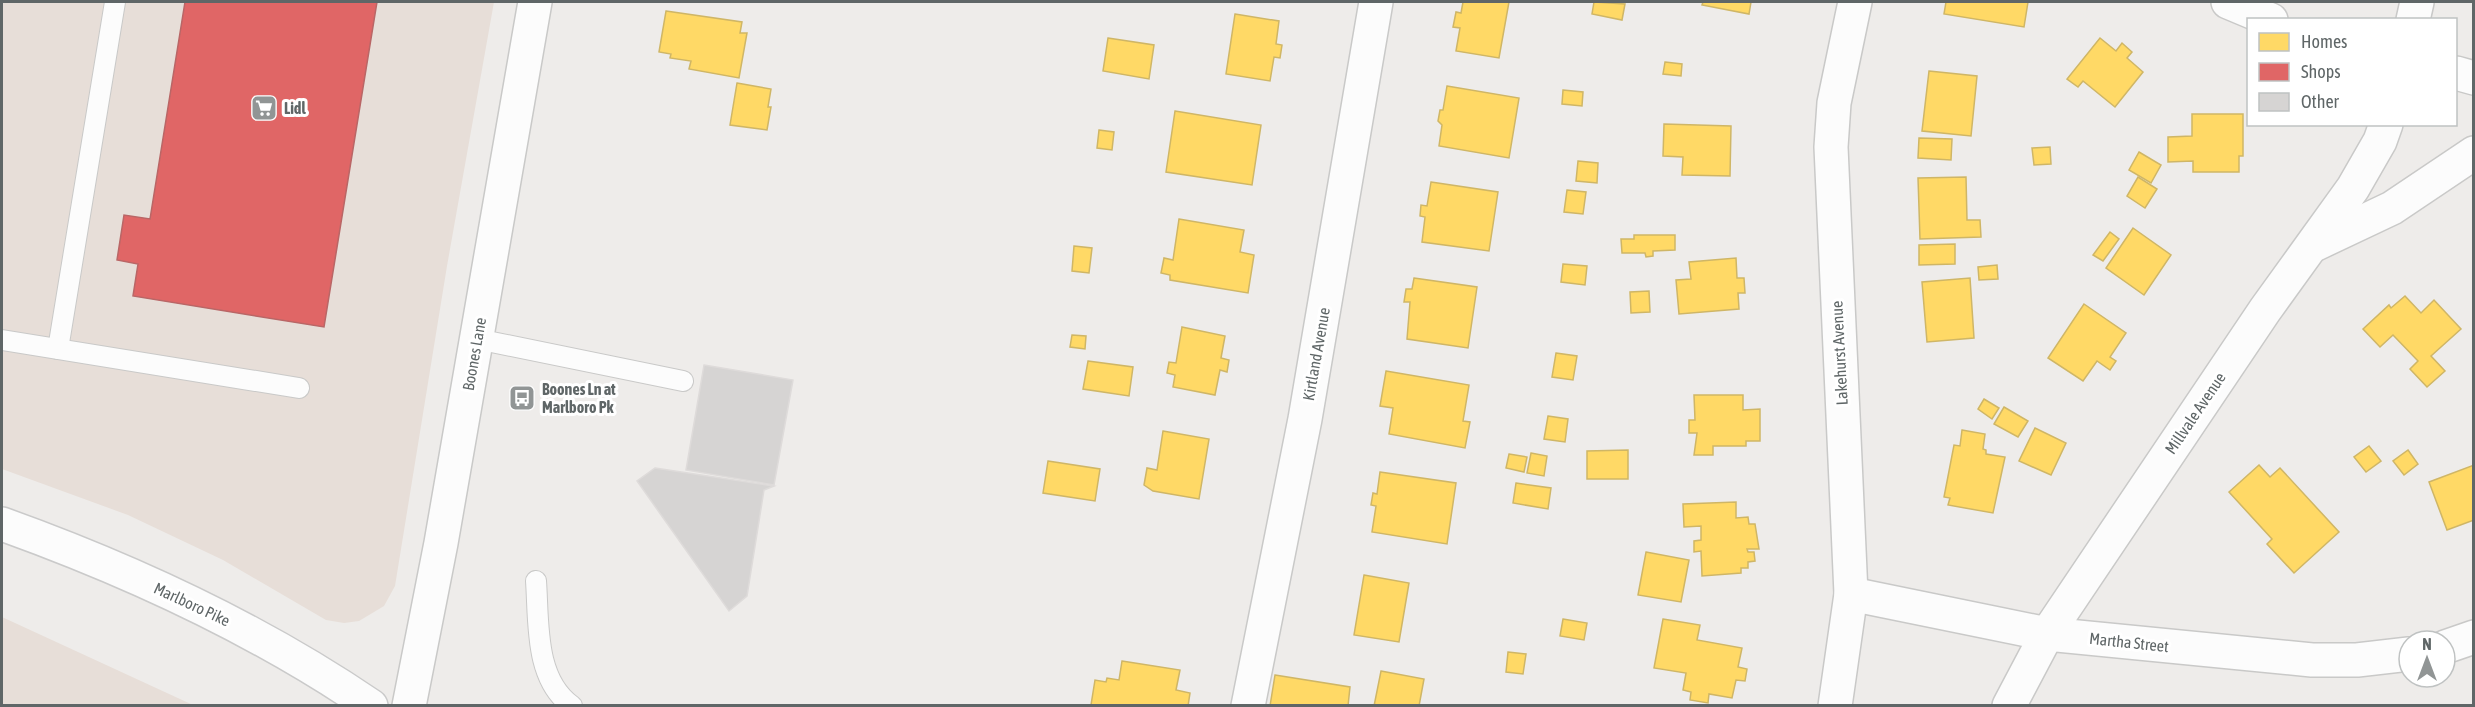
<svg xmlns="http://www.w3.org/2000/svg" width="2475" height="707" font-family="'Asap Condensed',sans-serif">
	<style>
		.commercial { fill: #e7ded8 }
		.homes { fill: #ffd966; stroke: #cfb666; stroke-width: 1.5 }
		.shops { fill: #e06666; stroke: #b96666; stroke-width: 1.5 }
		.building { fill: #d6d4d3; stroke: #dedbda; stroke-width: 1.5 }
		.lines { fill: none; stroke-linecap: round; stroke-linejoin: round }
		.service-casing { stroke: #c9c9c8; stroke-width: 22 }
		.minor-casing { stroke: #c9c9c8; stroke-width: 36 }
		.tertiary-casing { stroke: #c9c9c8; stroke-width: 36 }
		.secondary-casing { stroke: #cacaca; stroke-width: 36 }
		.service { stroke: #fcfcfc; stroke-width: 20 }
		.minor { stroke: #fcfcfc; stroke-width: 33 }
		.tertiary { stroke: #fcfcfc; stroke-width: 33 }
		.secondary { stroke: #fcfcfc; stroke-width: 33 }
		.labels { text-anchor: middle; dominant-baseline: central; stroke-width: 6; stroke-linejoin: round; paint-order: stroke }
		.poi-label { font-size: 16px; font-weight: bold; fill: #5f6667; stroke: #fff; text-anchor: start }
		.street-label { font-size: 16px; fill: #5f6667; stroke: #fff }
	</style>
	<rect width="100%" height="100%" fill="#eeecea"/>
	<g class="commercial">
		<path d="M2,2H494L447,266L395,586L384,606L359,621L344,623L326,620L223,560L128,515L2,469Z"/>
		<path d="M2,617L193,705H2Z"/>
	</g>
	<g class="homes">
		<path d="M1463,2H1509L1499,58L1456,51L1460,28L1453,27L1456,12L1461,13Z"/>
		<path d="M1594,2L1625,4L1622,20L1592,14Z"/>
		<path d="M1703,2H1751L1749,14L1702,5Z"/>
		<path d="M1946,2H2028L2024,27L1944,14Z"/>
		<path d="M666,11L742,22L740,33H747L739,78L689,69L691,61L670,58L671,54L659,52Z"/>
		<path d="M1235,14L1279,21L1276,44L1282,45L1280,58L1274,57L1270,81L1226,74Z"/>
		<path d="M1108,38L1154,45L1149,79L1103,71Z"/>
		<path d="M2100,38L2116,51L2122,43L2132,52L2127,58L2143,72L2115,107L2083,81L2078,87L2067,79Z"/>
		<path d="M1665,62L1682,64L1681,76L1663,74Z"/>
		<path d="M1929,71L1977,76L1971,136L1922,131Z"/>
		<path d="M737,83L771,89L768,107H771L767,130L730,125Z"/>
		<path d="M1447,86L1519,98L1509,158L1439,146L1442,125L1438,121L1440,110H1443Z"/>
		<path d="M1563,90L1583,92L1582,106L1562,104Z"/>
		<path d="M1175,111L1261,125L1252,185L1166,172Z"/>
		<path d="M2192,114H2243V156H2239V172H2193V161L2168,162V137L2192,136Z"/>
		<path d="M1664,124L1731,126L1730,176L1682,175L1683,157L1663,156Z"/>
		<path d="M1099,130L1114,132L1112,150L1097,148Z"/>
		<path d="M1919,138L1952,139L1951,160L1918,158Z"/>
		<path d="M2050,147L2051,164L2034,165L2032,148Z"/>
		<path d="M2139,152L2161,165L2151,183L2129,170Z"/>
		<path d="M1578,161L1598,163L1597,183L1576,181Z"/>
		<path d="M1966,177L1967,220H1980L1981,237L1920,239L1918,178Z"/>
		<path d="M2138,177L2157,189L2145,208L2127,196Z"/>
		<path d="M1431,182L1498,192L1489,251L1422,242L1425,217L1420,216L1421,205L1427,206Z"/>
		<path d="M1567,190L1586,192L1583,214L1564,212Z"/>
		<path d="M1179,219L1244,230L1240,252L1254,255L1248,293L1170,280V275L1161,273L1164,258L1173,260Z"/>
		<path d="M2133,228L2171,255L2144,295L2106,268Z"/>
		<path d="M2110,232L2119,239L2103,261L2093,255Z"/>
		<path d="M1634,235H1675V250L1653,251V256L1646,257L1645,253H1622L1621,239H1634Z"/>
		<path d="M1955,244V264L1919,265V245Z"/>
		<path d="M1074,246L1092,248L1089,273L1072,271Z"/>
		<path d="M1736,258L1737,278H1744L1745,293H1738L1739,309L1679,314L1676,280L1691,279L1689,262Z"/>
		<path d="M1563,264L1587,266L1585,285L1561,282Z"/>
		<path d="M1997,265L1998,279L1979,280L1978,267Z"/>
		<path d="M1414,278L1477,287L1468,348L1407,339L1410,302H1404L1406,289H1412Z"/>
		<path d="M1970,278L1974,338L1927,342L1922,282Z"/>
		<path d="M1649,291L1650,312L1631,313L1630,292Z"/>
		<path d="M2405,296L2421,313L2434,300L2461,329L2431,356L2445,371L2427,387L2410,369L2418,361L2393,335L2380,347L2363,329L2389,305L2391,308Z"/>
		<path d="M2084,304L2126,333L2110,357L2116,361L2110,370L2097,361L2083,381L2048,358Z"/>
		<path d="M1182,327L1225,336L1221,358L1229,360L1227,372L1220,370L1215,395L1173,387L1175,375L1167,373L1169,362L1176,363Z"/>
		<path d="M1072,335L1086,336L1085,349L1070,347Z"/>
		<path d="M1556,353L1577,356L1573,380L1552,377Z"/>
		<path d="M1088,361L1133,367L1129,396L1083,389Z"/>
		<path d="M1386,371L1469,385L1463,421L1470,422L1465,448L1389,434L1393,408L1380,406Z"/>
		<path d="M1694,395H1743V410L1760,409V441H1746V446H1713V455H1694L1697,433H1689V420H1695Z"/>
		<path d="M1984,399L1999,408L1992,419L1978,409Z"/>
		<path d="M2004,407L2028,421L2018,437L1994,424Z"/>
		<path d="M1548,416L1568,419L1565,442L1544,439Z"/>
		<path d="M2035,428L2066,443L2051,475L2019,461Z"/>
		<path d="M1962,430L1985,434L1983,449L1986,450V454L2005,457L1993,513L1948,505L1950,498L1944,497L1954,445L1960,446Z"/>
		<path d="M1163,431L1209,439L1199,499L1153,491L1144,485L1147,468L1157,470Z"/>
		<path d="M2369,446L2381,461L2366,472L2354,457Z"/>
		<path d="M1628,450V479H1587V451Z"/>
		<path d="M2408,450L2418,464L2404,475L2393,461Z"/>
		<path d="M1531,453L1547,456L1544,476L1527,473Z"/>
		<path d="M1509,454L1527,457L1524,472L1506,468Z"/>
		<path d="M1048,461L1100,469L1095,501L1043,493Z"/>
		<path d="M2259,465L2270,477L2280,468L2339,532L2294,573L2267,544L2272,539L2229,492Z"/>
		<path d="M2474,465V520L2447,530L2429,482Z"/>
		<path d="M1380,472L1456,483L1447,544L1372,532L1376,506L1371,505L1373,493L1377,494Z"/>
		<path d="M1516,483L1551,488L1548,509L1513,503Z"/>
		<path d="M1736,502V518L1748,517L1749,524H1755L1759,549H1747L1748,552H1754L1755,561L1748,562V568H1741V573L1702,576L1701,551L1694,552V541L1701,540V526L1684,527L1683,504Z"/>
		<path d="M1646,552L1689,560L1681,602L1638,595Z"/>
		<path d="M1364,575L1409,583L1399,642L1354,635Z"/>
		<path d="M1563,619L1587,623L1584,640L1560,636Z"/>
		<path d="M1663,619L1700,625L1697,640L1742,648L1738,667L1747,669L1745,681L1736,680L1732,698L1709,694L1708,703L1690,700L1691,692L1683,690L1686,673L1654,668Z"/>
		<path d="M1508,652L1526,654L1523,674L1506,672Z"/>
		<path d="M1122,661L1180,670L1176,690L1190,693L1188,706L1091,705L1095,680L1106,682L1107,678L1119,680Z"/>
		<path d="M1381,671L1424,679L1419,706H1374Z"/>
		<path d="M1275,675L1350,687L1348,706H1270Z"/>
	</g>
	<path class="shops" d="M185,2H377L324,327L133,296L138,264L117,260L124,215L150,219Z"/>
	<g class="building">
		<path d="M704,365L793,380L774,485L686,470Z"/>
		<path d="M655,468L774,486L764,490L747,596L729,611L637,481Z"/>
	</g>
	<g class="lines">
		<g class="service-casing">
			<g id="service">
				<path d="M477,339L683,381"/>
				<path d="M2,340L299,388"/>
				<path d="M58,349L115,2"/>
				<path d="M536,581C539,621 534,679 572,706"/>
			</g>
		</g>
		<g class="minor-casing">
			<g id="minor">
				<path d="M2228,2L2271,20"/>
				<path d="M2413,20L2417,2"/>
				<path d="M2456,73L2474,78"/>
				<path d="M2316,244L2392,208L2474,153"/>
				<path d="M1851,594L2047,634L2312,660H2357L2409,654"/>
				<path d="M2445,647L2474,637"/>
				<path d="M1248,706L1305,419L1376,2"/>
				<path d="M1835,706L1851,594L1831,147L1834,103L1855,2"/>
				<path d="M2009,706L2047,634L2265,310L2353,188L2380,141L2386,124"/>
			</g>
		</g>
		<g class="tertiary-casing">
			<path id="tertiary" d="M409,706L441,543L535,2"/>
		</g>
		<g class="secondary-casing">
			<path id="secondary" d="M2,524C130,570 258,629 371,706"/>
		</g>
		<use href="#service" class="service"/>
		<use href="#minor" class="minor"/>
		<use href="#tertiary" class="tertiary"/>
		<use href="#secondary" class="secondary"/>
	</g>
	<defs>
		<g id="supermarket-square" transform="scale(1.35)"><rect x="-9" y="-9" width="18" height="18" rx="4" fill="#919595" stroke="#fff"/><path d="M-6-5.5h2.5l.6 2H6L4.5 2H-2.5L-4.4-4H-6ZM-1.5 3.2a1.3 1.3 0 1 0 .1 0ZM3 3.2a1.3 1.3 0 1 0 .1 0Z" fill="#fff"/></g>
		<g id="bus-square" transform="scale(1.35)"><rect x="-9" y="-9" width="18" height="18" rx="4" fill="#919595" stroke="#fff"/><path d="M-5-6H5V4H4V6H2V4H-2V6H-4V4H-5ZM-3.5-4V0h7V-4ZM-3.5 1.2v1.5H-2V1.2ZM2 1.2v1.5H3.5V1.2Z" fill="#fff"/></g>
	</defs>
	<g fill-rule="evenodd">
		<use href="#supermarket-square" x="264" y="108"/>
		<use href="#bus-square" x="522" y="398"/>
	</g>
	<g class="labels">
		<g class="poi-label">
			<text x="284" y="108">Lidl</text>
			<text x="542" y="389">Boones Ln at<tspan x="542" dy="18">Marlboro Pk</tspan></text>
		</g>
		<g class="street-label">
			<text transform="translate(1839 353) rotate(-93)">Lakehurst Avenue</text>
			<text transform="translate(474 354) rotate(-80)">Boones Lane</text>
			<text transform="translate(1316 354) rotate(-80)">Kirtland Avenue</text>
			<text transform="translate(2195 413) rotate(-56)">Millvale Avenue</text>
			<text transform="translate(192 604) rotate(25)">Marlboro Pike</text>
			<text transform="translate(2129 642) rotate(6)">Martha Street</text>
		</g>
	</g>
	<rect width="2475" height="707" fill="none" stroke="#5f6667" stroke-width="6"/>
	<rect x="2247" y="18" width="210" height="108" fill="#ffffff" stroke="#bfc2c2" stroke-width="1.5"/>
	<rect x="2259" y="33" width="30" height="18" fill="#ffd966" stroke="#bfc2c2" stroke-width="1.5"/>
	<text x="2301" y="48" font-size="18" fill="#5f6667">Homes</text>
	<rect x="2259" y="63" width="30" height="18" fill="#e06666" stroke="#bfc2c2" stroke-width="1.5"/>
	<text x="2301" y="78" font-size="18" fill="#5f6667">Shops</text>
	<rect x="2259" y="93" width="30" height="18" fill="#d6d4d3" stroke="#bfc2c2" stroke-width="1.5"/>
	<text x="2301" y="108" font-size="18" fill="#5f6667">Other</text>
	<g transform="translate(2427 659)"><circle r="28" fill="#ffffff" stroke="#bfc2c2" stroke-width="1.5"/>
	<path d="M0-4.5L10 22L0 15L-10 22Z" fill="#919595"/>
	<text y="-9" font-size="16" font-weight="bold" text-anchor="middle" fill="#5f6667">N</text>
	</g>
</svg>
